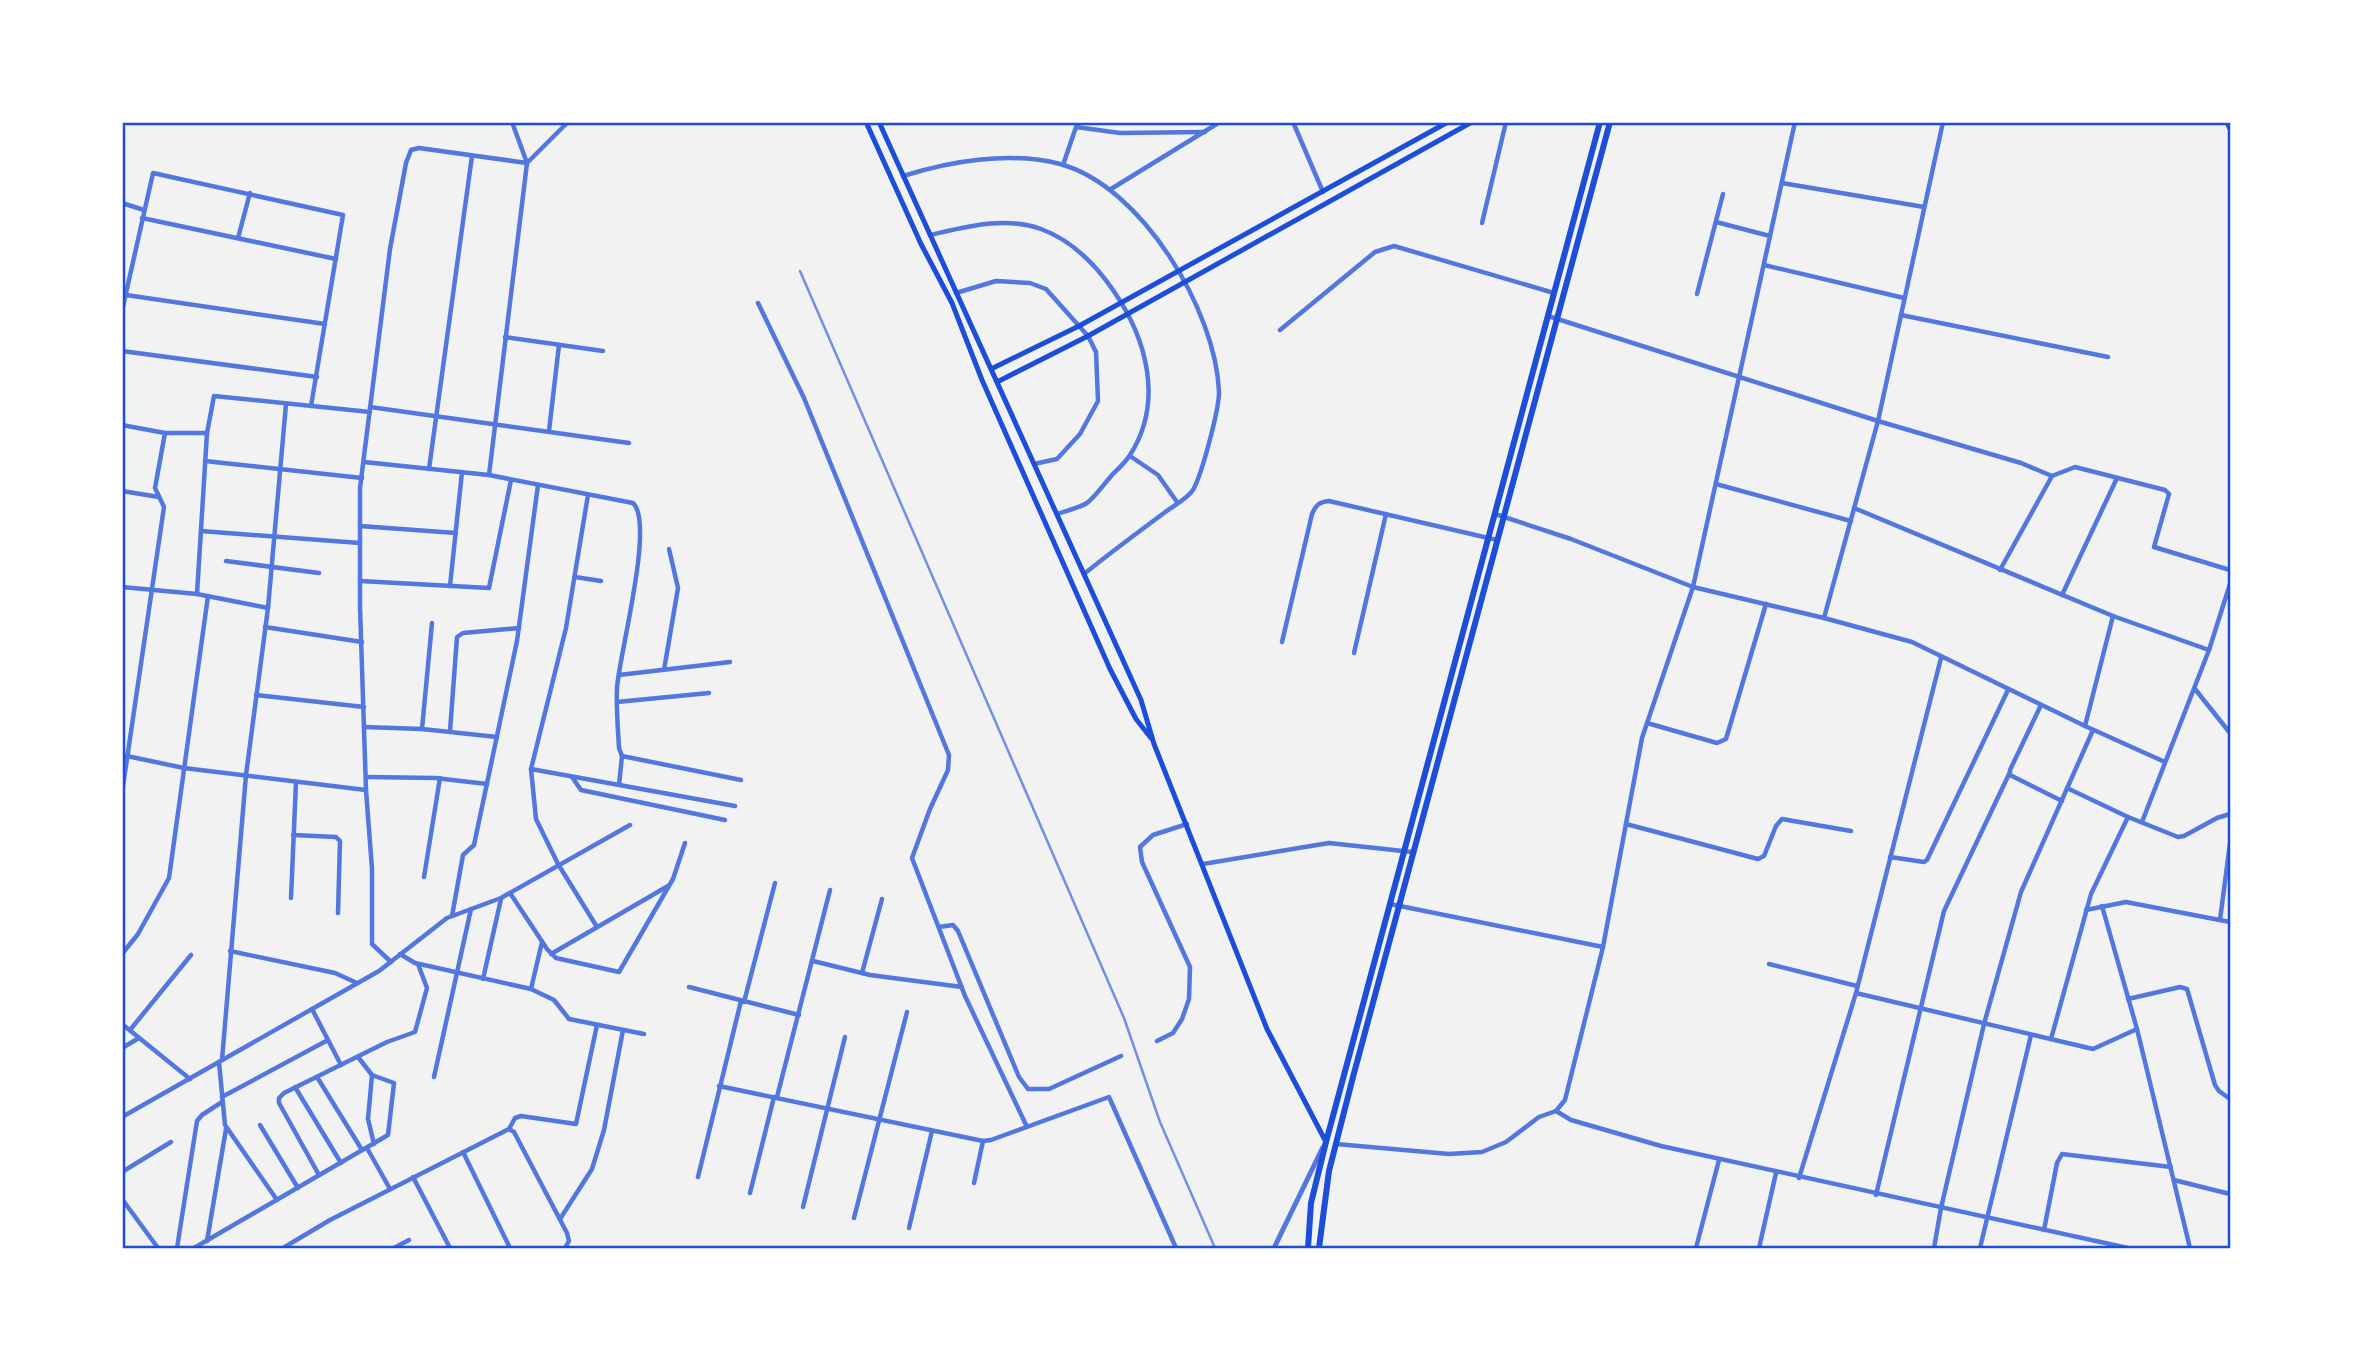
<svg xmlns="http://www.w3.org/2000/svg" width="2353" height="1371" font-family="'Alegreya Sans',sans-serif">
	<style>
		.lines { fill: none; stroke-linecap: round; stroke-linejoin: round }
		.minor { stroke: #5277de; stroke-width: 4.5 }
		.tertiary { stroke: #5277de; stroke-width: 5 }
		.secondary { stroke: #1d4ed8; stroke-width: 5 }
		.primary { stroke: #1d4ed8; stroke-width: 6 }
		.rail { stroke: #7290e2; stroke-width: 2.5 }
		.neatline { fill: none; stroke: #1d4ed8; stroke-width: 2.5 }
	</style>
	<rect width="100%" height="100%" fill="#f2f2f2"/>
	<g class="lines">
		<g class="minor">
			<path d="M1293,122L1323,192"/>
			<path d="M1063,165L1076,127L1120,133L1205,132"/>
			<path d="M903,176C951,161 1010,151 1060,164C1142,186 1216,311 1219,392C1219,410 1202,474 1193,490C1187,499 1173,506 1164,513C1137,533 1110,553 1084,574"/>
			<path d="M1782,183L1924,207"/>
			<path d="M1111,189L1220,122"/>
			<path d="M122,203L144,210"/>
			<path d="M142,218L336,259"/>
			<path d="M1716,222L1770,236"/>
			<path d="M1482,223L1506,122"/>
			<path d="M930,235C966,227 1004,216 1041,229C1071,240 1095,264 1113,290C1147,339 1164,402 1130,455C1125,463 1118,469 1112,475C1104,484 1096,496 1087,503C1079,508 1066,511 1057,514"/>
			<path d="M238,238L250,193"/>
			<path d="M1764,265L1904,298"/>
			<path d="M956,293L996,281L1030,283L1046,289L1088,336L1096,352L1098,401L1080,434L1057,459L1034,464"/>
			<path d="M1697,294L1723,194"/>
			<path d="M126,295L325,324"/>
			<path d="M758,303L804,398L949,755L948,770L930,809L912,858L965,996L1027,1127"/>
			<path d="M122,311L153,173L343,215L311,406"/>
			<path d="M1901,315L2108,357"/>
			<path d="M1548,316L1878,421L2021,463L2052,476L2075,467L2165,490L2169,494L2154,547L2230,570"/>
			<path d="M1280,330L1375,252L1394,246L1554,293"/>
			<path d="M505,337L603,351"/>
			<path d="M122,351L317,377"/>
			<path d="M370,407L629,443"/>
			<path d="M122,425L165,433L155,488L164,507L122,793"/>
			<path d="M549,431L559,345"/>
			<path d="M165,433H207L214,396L370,412"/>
			<path d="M1130,456L1158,475L1177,502"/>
			<path d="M205,461L362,478"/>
			<path d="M364,462L489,475L633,503C655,523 619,655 617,688C616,708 618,728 619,748L622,756L619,785"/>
			<path d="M429,469L472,156"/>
			<path d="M489,475L527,163L568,122"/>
			<path d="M1716,484L1851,521"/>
			<path d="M122,491L159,497"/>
			<path d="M588,495L566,628L531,769L536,819L558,864L597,927"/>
			<path d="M1854,508L2113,616L2209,650"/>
			<path d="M1495,514L1571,539L1693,587L1824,618L1878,421L1943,122"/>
			<path d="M360,526L456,533"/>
			<path d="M201,531L360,543"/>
			<path d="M226,561L319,573"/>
			<path d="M2000,570L2052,476"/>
			<path d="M575,577L601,581"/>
			<path d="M360,581L489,588L511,480"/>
			<path d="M450,586L462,472"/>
			<path d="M122,587L197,594L268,608"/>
			<path d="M197,594L207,433"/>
			<path d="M2062,595L2117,478"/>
			<path d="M1824,618L1912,642L2085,726L2165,762"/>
			<path d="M265,627L362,642"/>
			<path d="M1282,642L1312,514C1316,505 1319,502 1329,501L1497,540"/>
			<path d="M1354,653L1386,514"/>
			<path d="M1941,658L1856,993L2093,1049L2137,1029L2102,906"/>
			<path d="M664,670L678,588L669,549"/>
			<path d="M619,675L730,662"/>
			<path d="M2195,689L2230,733"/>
			<path d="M256,695L364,707"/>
			<path d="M617,702L709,693"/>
			<path d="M2041,705L2010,770V775L2062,801"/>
			<path d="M1647,723L1717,743L1726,739L1766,604"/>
			<path d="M2085,726L2113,616"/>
			<path d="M364,727L422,729L497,737"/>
			<path d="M422,729L432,623"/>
			<path d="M450,731L457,637L463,633L519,628"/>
			<path d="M122,755L184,768L366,790"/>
			<path d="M622,756L741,780"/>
			<path d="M531,769L735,806"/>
			<path d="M366,777L435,778L487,784"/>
			<path d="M572,777L581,790L725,820"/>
			<path d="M2067,788L2128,817L2178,837L2184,836L2217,818L2230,814"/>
			<path d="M2142,822L2209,650L2230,584"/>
			<path d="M1626,824L1758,859L1764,856L1776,826L1782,819L1851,831"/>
			<path d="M293,835L336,837L340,841L338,913"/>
			<path d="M1890,857L1924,862L1927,860L2008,690"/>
			<path d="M1203,864L1329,843L1412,852"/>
			<path d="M424,877L440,778"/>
			<path d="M510,893L547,949L556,958L619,972L673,879L685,843"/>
			<path d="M291,898L296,782"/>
			<path d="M1390,904L1603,947"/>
			<path d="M2086,910L2126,902L2230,922"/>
			<path d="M452,916L463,855L474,845L517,641L538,485"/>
			<path d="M2220,920L2230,843"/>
			<path d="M939,927L953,925L958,931L1019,1077L1028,1089H1049L1121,1056"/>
			<path d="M230,951L335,973L357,983"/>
			<path d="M122,954L138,934L169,878L208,596"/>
			<path d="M400,954L415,963L531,989L554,1000L569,1019L644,1034"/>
			<path d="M551,954L668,886"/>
			<path d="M813,961L870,975L962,987"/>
			<path d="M391,962L372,944V869L366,790L360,607V488L390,249L406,163L411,150L419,148L527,163L512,122"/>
			<path d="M1769,964L1857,986"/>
			<path d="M862,973L882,899"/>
			<path d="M483,979L501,899"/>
			<path d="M689,987L799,1015"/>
			<path d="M531,989L542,942"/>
			<path d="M2128,999L2180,987L2187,989L2215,1085L2219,1091L2230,1099"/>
			<path d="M744,1002L775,883"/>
			<path d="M312,1009L341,1065"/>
			<path d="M122,1024L190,1079"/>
			<path d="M2137,1029L2190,1248"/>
			<path d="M130,1030L191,955"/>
			<path d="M2051,1039L2091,894L2128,817"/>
			<path d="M1157,1041L1173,1033L1182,1019L1189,999L1190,967L1142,862L1140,847L1153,835L1187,824"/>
			<path d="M122,1048L139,1038"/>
			<path d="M222,1060L246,775L268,608L286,404"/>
			<path d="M219,1062L225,1125L277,1200"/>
			<path d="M372,1075L368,1119L374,1144"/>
			<path d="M317,1077L362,1150"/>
			<path d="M434,1077L471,909"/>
			<path d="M719,1086L983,1141L991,1140L1109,1097L1176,1248"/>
			<path d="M295,1087L341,1163"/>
			<path d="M222,1097L328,1040"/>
			<path d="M777,1097L830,890"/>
			<path d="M1556,1111L1571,1120L1661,1146L2128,1248"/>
			<path d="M122,1117L379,971L447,918L501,898L630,825"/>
			<path d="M260,1125L298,1188"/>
			<path d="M509,1129L515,1118L521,1116L576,1124L597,1025"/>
			<path d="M1336,1144L1449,1154L1482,1152L1506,1142L1539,1117L1556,1111L1565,1100L1603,947L1642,738L1693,587L1795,122"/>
			<path d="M367,1148L390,1189"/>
			<path d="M463,1152L510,1248"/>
			<path d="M122,1172L171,1142"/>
			<path d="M319,1175L279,1103V1098L284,1093L387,1042L415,1032L427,988L418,964"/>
			<path d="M413,1177L450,1248"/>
			<path d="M698,1177L741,1001"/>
			<path d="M1799,1178L1856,993"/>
			<path d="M2174,1180L2230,1194"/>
			<path d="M974,1183L983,1141"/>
			<path d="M750,1193L774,1097"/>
			<path d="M1876,1195L1944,911L2010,772"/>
			<path d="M122,1199L158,1248"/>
			<path d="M803,1207L845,1037"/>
			<path d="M854,1218L907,1012"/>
			<path d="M560,1219L592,1169L604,1130L623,1030"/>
			<path d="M909,1228L932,1131"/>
			<path d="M2044,1230L2057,1163L2062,1154L2171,1167"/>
			<path d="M207,1241L226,1129"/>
			<path d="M177,1248L197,1121L202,1115L222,1102"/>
			<path d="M194,1248L388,1135L394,1083L372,1075L358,1057"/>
			<path d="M283,1248L330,1220L509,1129L514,1132L567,1233L569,1241L565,1248"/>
			<path d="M394,1248L409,1240"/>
			<path d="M1696,1248L1719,1160"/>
			<path d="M1759,1248L1776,1173"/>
			<path d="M1934,1248L1941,1208L1984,1024L2021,892L2093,730"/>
			<path d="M1980,1248L2031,1035"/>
		</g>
		<path class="tertiary" d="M1274,1248L1323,1147"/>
		<g class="secondary">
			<path d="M866,122L921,244L952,303L982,380L1110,669L1136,719L1151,738"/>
			<path d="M879,122L1141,700L1154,744L1267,1029L1326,1142"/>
			<path d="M2227,122L2230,129"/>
			<path d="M991,369L1079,326L1448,122"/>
			<path d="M997,382L1088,336L1472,122"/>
		</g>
		<g class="primary">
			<path d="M1308,1248L1311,1203L1326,1142L1600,122"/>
			<path d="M1319,1248L1329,1171L1353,1077L1610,122"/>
		</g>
		<path class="rail" d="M800,271L1124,1018L1160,1122L1215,1248"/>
	</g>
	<rect width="2353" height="1371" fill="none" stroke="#ffffff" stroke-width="248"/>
	<rect x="124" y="124" width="2105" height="1123" class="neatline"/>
</svg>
